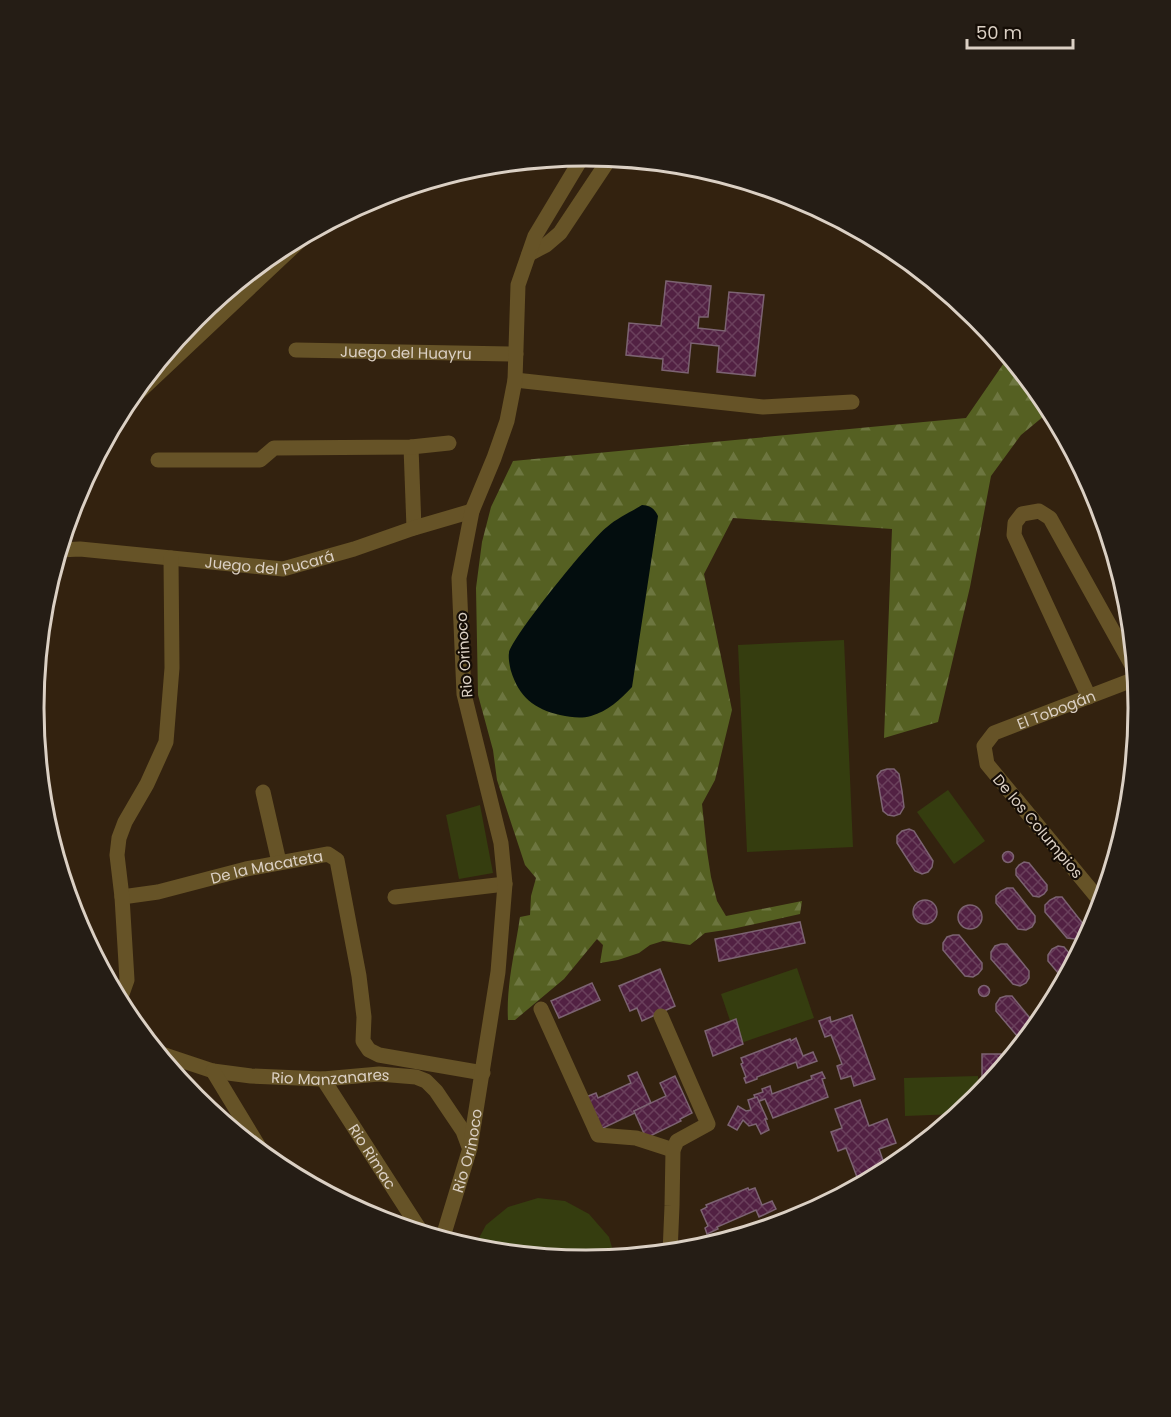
<svg xmlns="http://www.w3.org/2000/svg" width="1171" height="1417" font-family="Poppins,sans-serif">
	<style>
		.grass { fill: #353d0f }
		.forest { fill: url(#forest-firs) }
		.water { fill: #030d0e }
		.building { fill: url(#building-cross-hatch); stroke: #7c6372; stroke-width: 1.5 }
		.lines { fill: none; stroke-linecap: round; stroke-linejoin: round }
		.minor { stroke: #665327; stroke-width: 15 }
		.labels { text-anchor: middle; dominant-baseline: central; stroke-width: 4.5; stroke-linejoin: round; paint-order: stroke }
		.street-label { font-size: 15px; fill: #dbd0c4; stroke: #150d06 }
		.rim { fill: none; stroke: #dbd0c4; stroke-width: 3 }
	</style>
	<defs>
		<pattern id="forest-firs" width="22" height="20" patternUnits="userSpaceOnUse" patternTransform="scale(1.5)"><rect width="22" height="20" fill="#556022"/><path d="M5 1l3.5 6h-7zM16 11l3.5 6h-7z" fill="#6d7640"/></pattern>
		<pattern id="building-cross-hatch" width="8" height="8" patternUnits="userSpaceOnUse" patternTransform="scale(1.5)"><rect width="8" height="8" fill="#522143"/><path d="M0 0l8 8M0 8l8-8" fill="none" stroke="#6a405c"/></pattern>
	</defs>
	<rect width="100%" height="100%" fill="#33220f"/>
	<g class="grass">
		<path d="M844,640L853,847L747,852L738,645Z"/>
		<path d="M948,790L985,841L954,864L917,812Z"/>
		<path d="M480,805L493,873L459,879L446,815Z"/>
		<path d="M797,968L814,1018L738,1044L721,994Z"/>
		<path d="M978,1076L979,1096L958,1114L905,1116L904,1078Z"/>
		<path d="M538,1198L565,1201L589,1214L609,1237L615,1258L585,1261L473,1249L486,1225L508,1207Z"/>
	</g>
	<path class="forest" d="M1008,357L1045,402L1050,411L1021,435L991,476L970,587L938,722L884,738L892,529L733,518L704,574L732,710L715,780L702,804L707,851L711,877L717,901L726,916L802,901L800,914L732,929L705,933L690,945L663,941L650,945L639,953L618,960L600,963L603,945L597,939L564,979L515,1020H508C506,986 515,951 520,917L530,915L531,896L536,878L525,865L497,780L493,750L478,695L476,588L482,542L491,507L513,461L966,418Z"/>
	<path class="water" d="M642,505C651,506 654,508 658,516L632,687C620,700 608,711 591,716C580,719 571,717 560,715C534,709 519,697 511,671C510,667 508,658 509,653C511,638 592,538 607,527C617,518 631,512 642,505Z"/>
	<g class="building">
		<path d="M666,281L711,286L708,317H699L698,328L725,331L729,292L764,295L755,376L717,372L719,346L691,343L688,373L662,370L663,359L626,355L629,323L661,326Z"/>
		<path d="M887,769H894L899,774L902,791L904,807L900,814L894,816L888,815L883,811L877,776L881,771Z"/>
		<path d="M909,829L914,831L933,861L932,867L928,872L922,874L915,871L897,843V836L902,831Z"/>
		<circle cx="1008" cy="857" r="5.5"/>
		<path d="M1024,862L1029,863L1047,885V890L1044,894L1039,897L1033,896L1016,875V869L1019,865Z"/>
		<path d="M1007,888H1013L1035,916V922L1032,927L1026,930L1018,929L996,903V896L1001,891Z"/>
		<path d="M1056,897H1062L1084,925V931L1081,936L1075,939L1067,938L1045,912V905L1050,900Z"/>
		<circle cx="925" cy="912" r="12"/>
		<circle cx="970" cy="917" r="12"/>
		<path d="M800,922L805,943L719,961L715,939Z"/>
		<path d="M953,935H959L982,963V969L978,974L973,977L965,976L943,950V943L947,937Z"/>
		<path d="M1001,944H1007L1029,971V978L1026,983L1020,986L1013,984L991,959V952L995,946Z"/>
		<path d="M1058,946L1064,947L1075,960L1064,980L1048,961V955L1052,949Z"/>
		<path d="M660,969L675,1006L642,1021L637,1008L630,1011L619,986Z"/>
		<path d="M592,983L600,1000L559,1018L551,1001Z"/>
		<circle cx="984" cy="991" r="5.5"/>
		<path d="M1006,996H1012L1034,1023L1035,1028L1027,1037H1018L996,1011V1004L1000,998Z"/>
		<path d="M1052,1001L1045,1016L1044,1017L1043,1014L1044,1007L1049,1002Z"/>
		<path d="M852,1015L875,1079L854,1086L851,1076L841,1079L837,1066L842,1064L831,1035L825,1037L819,1021L830,1017L831,1022Z"/>
		<path d="M736,1019L743,1044L713,1056L705,1031Z"/>
		<path d="M796,1038L803,1056L813,1052L817,1061L798,1068L796,1062L757,1077V1079L746,1083L744,1078L746,1077L741,1064L743,1063L741,1058L790,1039L791,1041Z"/>
		<path d="M982,1054H1001V1062H1005V1064L982,1093Z"/>
		<path d="M637,1072L651,1103L634,1111L635,1113L601,1129L586,1097L596,1093L598,1098L631,1083L628,1076Z"/>
		<path d="M822,1072L825,1078L822,1079L828,1097L773,1118L765,1099L757,1102L754,1095L763,1092L762,1089L770,1086L772,1094L812,1079L811,1076Z"/>
		<path d="M675,1076L692,1113L680,1119L681,1121L646,1138L634,1111L666,1096L660,1083Z"/>
		<path d="M757,1097L767,1119H765L769,1130L761,1134L756,1124L749,1126L743,1120L737,1130L728,1125L738,1106L746,1111L751,1110L748,1100Z"/>
		<path d="M860,1100L869,1126L887,1119L896,1143L879,1149L885,1166L857,1177L846,1148L838,1151L831,1132L842,1128L835,1109Z"/>
		<path d="M748,1188L749,1190L755,1188L762,1205L772,1201L776,1209L759,1217L756,1210L717,1227L718,1229L707,1234L705,1228L708,1226L701,1210L707,1207L706,1205Z"/>
		<path d="M781,1220L782,1223L771,1227L770,1225Z"/>
	</g>
	<g class="lines">
		<g class="minor">
			<path d="M529,254L546,245L560,233L610,158"/>
			<path id="s1" d="M296,350L516,354"/>
			<path d="M515,380L763,407L852,402"/>
			<path d="M123,407L308,233"/>
			<path d="M411,447L414,528"/>
			<path d="M158,460H260L274,448L411,447L449,443"/>
			<path id="s2" d="M59,550L80,549L283,569L354,549L414,528L472,511"/>
			<path d="M1089,697L1014,535L1015,523L1022,514L1039,511L1050,518L1134,669"/>
			<path d="M263,792L279,862"/>
			<path id="s3" d="M122,897L158,892L246,869L328,854L337,860L359,976L364,1017L363,1041L369,1050L379,1055L483,1073"/>
			<path d="M395,897L505,884"/>
			<path id="s4" d="M1101,902L987,764L984,746L994,733L1135,679"/>
			<path d="M117,998L122,994L127,980L122,897L117,855L119,838L125,822L147,784L166,742L172,668L171,558"/>
			<path d="M541,1009L598,1135L636,1138L673,1150"/>
			<path d="M661,1016L708,1124L677,1141L673,1150L672,1206L670,1253"/>
			<path id="s5" d="M156,1052L213,1071L251,1076L323,1079L379,1074L416,1077L426,1081L436,1091L463,1131L469,1147"/>
			<path d="M213,1071L265,1157"/>
			<path id="s6" d="M323,1079L422,1233"/>
			<path id="s7" d="M442,1240L470,1148L498,972L505,884L501,843L464,694L459,578L472,511L494,458L507,421L515,380L518,285L535,236L583,156"/>
		</g>
	</g>
	<g class="labels">
		<g class="street-label">
			<text stroke="none"><textPath href="#s1" startOffset="110">Juego del Huayru</textPath></text>
			<text stroke="none"><textPath href="#s2" startOffset="212">Juego del Pucará</textPath></text>
			<text transform="translate(464 655) rotate(-94)">Rio Orinoco</text>
			<text stroke="none"><textPath href="#s4" startOffset="280">El Tobogán</textPath></text>
			<text transform="translate(1038 826) rotate(50)">De los Columpios</text>
			<text stroke="none"><textPath href="#s3" startOffset="148">De la Macateta</textPath></text>
			<text stroke="none"><textPath href="#s5" startOffset="178">Rio Manzanares</textPath></text>
			<text stroke="none"><textPath href="#s7" startOffset="93">Rio Orinoco</textPath></text>
			<text stroke="none"><textPath href="#s6" startOffset="92">Rio Rimac</textPath></text>
		</g>
	</g>
	<path d="M0 0H1171V1417H0ZM44 708a542 542 0 1 1 1084 0a542 542 0 1 1-1084 0Z" fill="#251d15" fill-rule="evenodd"/>
	<path class="rim" d="M44 708a542 542 0 1 1 1084 0a542 542 0 1 1-1084 0Z"/>
	<path d="M967 39v9h106v-9" fill="none" stroke="#dbd0c4" stroke-width="3"/>
	<text x="976" y="39" font-size="18" fill="#dbd0c4" stroke="#150d06" stroke-width="4.5" paint-order="stroke">50 m</text>
</svg>
